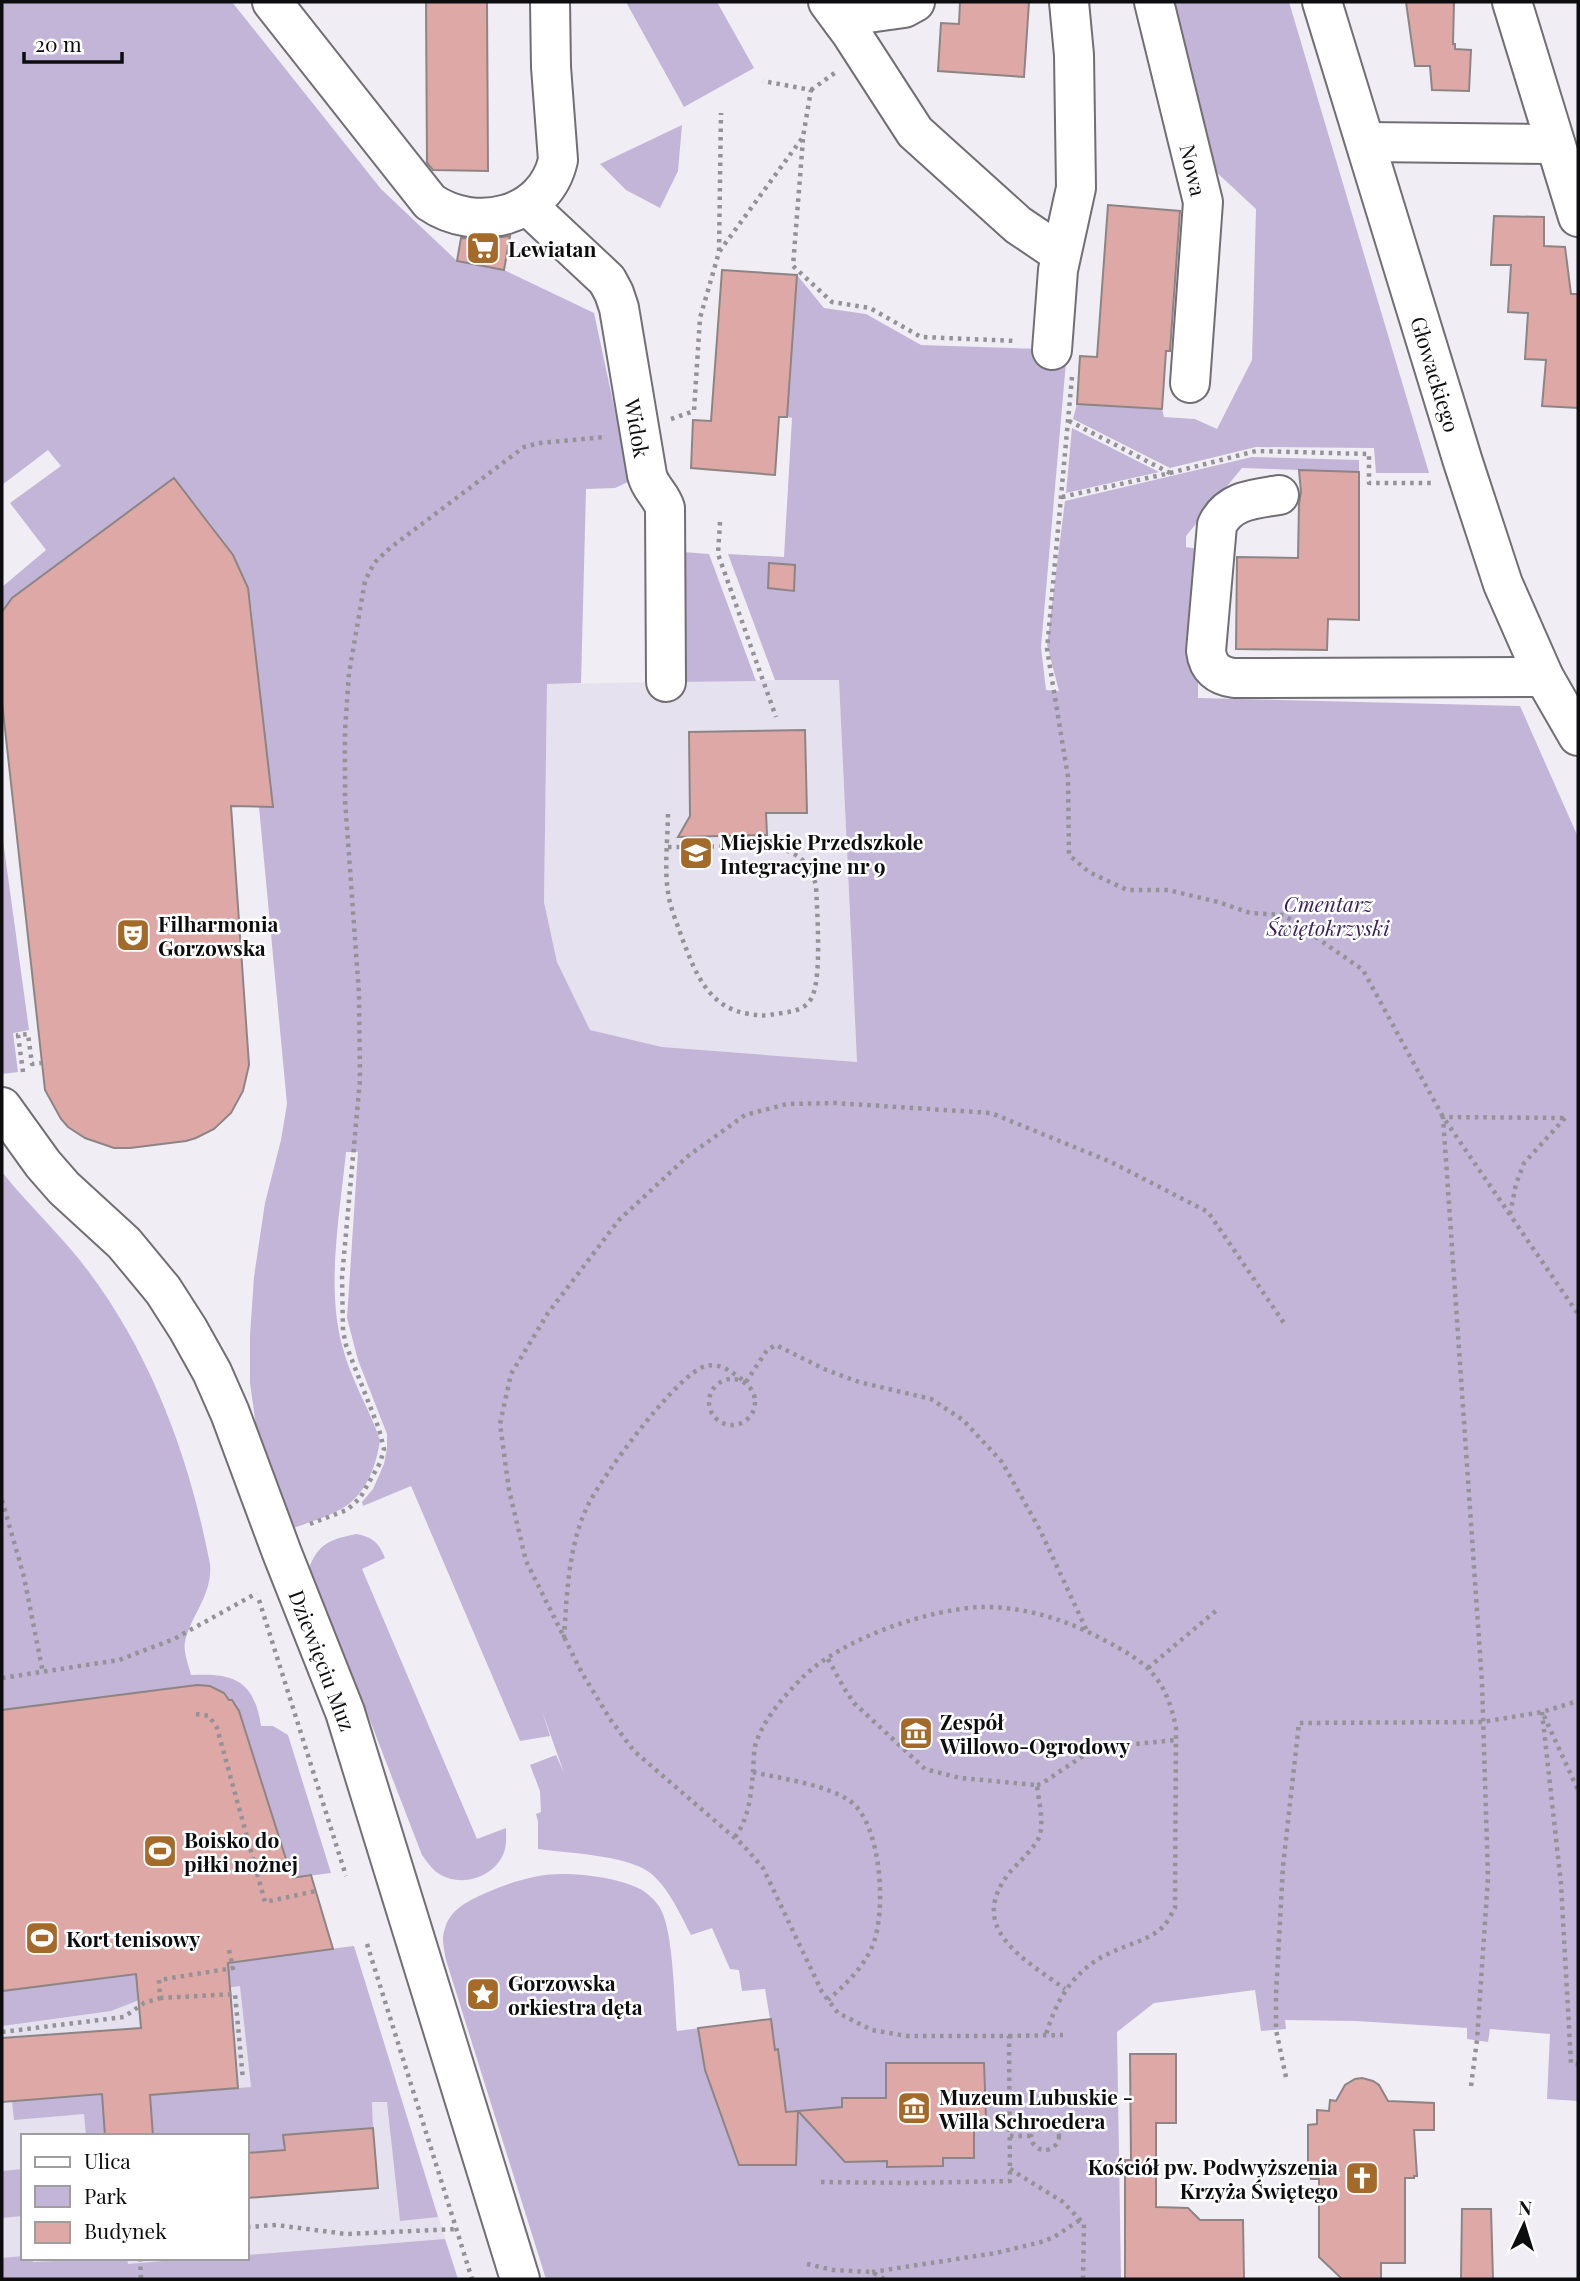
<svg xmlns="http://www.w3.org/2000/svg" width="1580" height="2281" font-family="'Playfair Display',serif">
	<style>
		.built { fill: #e6e1ef; fill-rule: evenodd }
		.green { fill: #c3b5d8 }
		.building { fill: #dda8a5; stroke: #8d8585; stroke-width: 2 }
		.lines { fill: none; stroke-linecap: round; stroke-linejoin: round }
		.minor-casing { stroke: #716e74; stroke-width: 42 }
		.path { stroke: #949297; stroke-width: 4.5; stroke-dasharray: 3.5 5; stroke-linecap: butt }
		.minor { stroke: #fff; stroke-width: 38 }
		.labels { text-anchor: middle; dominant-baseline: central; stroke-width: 5; stroke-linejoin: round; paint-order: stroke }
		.street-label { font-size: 21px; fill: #0d0c0e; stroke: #fff }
		.poi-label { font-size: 21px; font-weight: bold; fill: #0d0c0e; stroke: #fff; text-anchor: start }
		.park-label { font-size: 21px; font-style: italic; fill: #3c2358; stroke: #fff }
	</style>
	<rect width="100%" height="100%" fill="#f0edf4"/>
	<g class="built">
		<path d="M839,679L857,1062L662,1047L590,1030L557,962L544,902L547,684Z"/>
		<path d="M357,1957L458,2279H2V2006ZM23,2136H247V2258H23Z"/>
	</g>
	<g class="green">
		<path d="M2,2H232L381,189L457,261L504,270L594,313L630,481L615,488L586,489L581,683L547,684L544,902L557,962L590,1030L662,1047L857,1062L839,680H775L728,554L784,557L792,418L787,417L797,275L824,308L866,314L921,345L1042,349L1066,362L1041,647L1046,690L1059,691L1047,645L1065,501L1252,457L1359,460V472L1242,468L1186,536V547L1198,549V698L1520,706L1578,837V2101L1547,2099L1550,2034L1490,2029L1488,2042L1467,2039V2028L1356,2021L1285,2020L1286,2029L1261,2031L1255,1990L1154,2003L1117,2032L1121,2279H546L446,1960C444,1949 441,1939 445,1928C451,1908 470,1900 488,1892C503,1886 518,1880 534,1877C561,1870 613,1876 638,1888C645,1891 654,1899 658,1905C674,1925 674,2003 677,2031L770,2019L765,1989L742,1991L739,1970L730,1969L712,1928L691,1935C681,1916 668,1886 649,1872C625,1855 568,1853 538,1849V1822L536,1814L541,1812L540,1791L530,1765L556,1755L564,1773L542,1711L550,1736L520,1741L411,1486L363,1506L362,1502L373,1489L384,1464L387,1448V1434L358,1360L347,1318L358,1152H346C340,1213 326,1286 342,1345C350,1378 369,1408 380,1440C377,1463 367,1492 346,1506C332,1516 303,1524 286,1531L257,1433L250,1383V1335L254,1277L265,1203L281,1140L287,1104L259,807H272L251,606C241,554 205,518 174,478L12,598L2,612V587L46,550L10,503L61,466L48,450L2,485Z"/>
		<path d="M626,2H717L754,68L684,107Z"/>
		<path d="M1175,2H1289L1429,473H1376L1374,448L1256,447L1170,468L1073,419L1077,404L1162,409L1164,417L1195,419L1217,429L1252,360L1256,209L1213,169Z"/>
		<path d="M682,125L678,171L660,208L626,190L600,164Z"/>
		<path d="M1072,428L1159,472L1066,493Z"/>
		<path d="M683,552L709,554L756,681L676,682Z"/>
		<path d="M2,833L29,1030L13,1033L18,1072L2,1074Z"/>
		<path d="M2,1172C30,1207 63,1237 89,1272C153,1358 190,1460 210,1564C213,1594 191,1615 185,1642C183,1652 189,1666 191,1675C234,1673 254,1680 261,1726H273L288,1735L331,1873L292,1878L239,1712L224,1693L197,1685L2,1710Z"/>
		<path d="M356,1534C373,1537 379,1543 385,1558L362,1569L477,1839L506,1828C506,1837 507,1846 503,1855C493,1877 462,1887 441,1875C433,1871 428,1863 422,1855L359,1692L347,1680L309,1569C317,1544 331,1539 356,1534Z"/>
		<path d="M354,1946L438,2217L400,2221L387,2102H372L373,2128L283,2136L285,2150L247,2153V2136H153L150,2095L251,2087L240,1986L198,1992L149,1996L111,2011L2,2026V1991Z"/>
		<path d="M102,2094L105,2136H86L84,2114L14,2120L12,2101Z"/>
		<path d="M23,2169V2216L2,2218V2171Z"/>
		<path d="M445,2239L458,2279H2V2258L23,2256V2258H32L33,2262L127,2258L128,2264L199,2258H247V2255Z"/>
	</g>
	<g class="building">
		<path d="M426,2H487L488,171L433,170L427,163Z"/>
		<path d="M960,2H1029L1024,77L938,71L941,23L959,24Z"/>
		<path d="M1406,2H1454L1453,44H1455V49L1471,50L1469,91L1432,90L1430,66H1415Z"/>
		<path d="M1108,205L1180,211L1170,351H1166L1162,409L1077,404L1080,356L1097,357Z"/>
		<path d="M1494,216L1544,217V246L1565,247L1571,294H1578V408L1542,406L1546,360L1525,359L1528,313L1508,312L1511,265H1491Z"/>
		<path d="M510,236L504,270L457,261L461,238L486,239Z"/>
		<path d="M722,270L797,275L787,417H779L775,475L691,468L693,420L711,421Z"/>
		<path d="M1299,470L1359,472V620L1328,619L1327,650L1236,649L1237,557L1298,558L1299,504L1301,492Z"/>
		<path d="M174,478L233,555L248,588L273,807L231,806L249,1065L243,1091L231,1113L214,1129L196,1138L186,1141L130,1148H114L85,1138L68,1127L61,1119L45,1090L2,702V612L12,598Z"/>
		<path d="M769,563L795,565L794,591L768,588Z"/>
		<path d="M805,730L807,813H766L767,835L678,837L690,816L689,732Z"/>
		<path d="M197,1685L210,1686L224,1693L229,1700H232L239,1711L292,1878L311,1875L333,1949L228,1963L238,2088L150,2095L153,2136H105L102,2094L2,2102V2038L141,2028L136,1974L2,1991V1710Z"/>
		<path d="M771,2019L775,2050L778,2049L786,2112L798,2111L796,2165H739L705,2070L698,2028Z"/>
		<path d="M1130,2054H1176V2123H1156V2207L1188,2208L1200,2220H1243L1244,2279H1125V2160H1131Z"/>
		<path d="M886,2063H984L986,2118H974V2158H943V2166L887,2167V2161L845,2162L798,2111L842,2107V2098H886Z"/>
		<path d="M1362,2078L1373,2081L1379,2085L1388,2101L1434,2103V2130H1414L1417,2176H1414V2178H1405V2263H1381V2279H1342L1319,2257V2179H1311L1310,2176H1308V2125L1317,2124V2110L1329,2111L1330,2100L1336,2101L1345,2085L1355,2079Z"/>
		<path d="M373,2128L378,2188L247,2198V2153L285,2150L283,2135Z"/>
		<path d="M1462,2209H1491L1493,2279H1461Z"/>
	</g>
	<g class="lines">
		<g class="minor-casing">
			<g id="minor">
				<path d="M272,2L430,202C475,233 545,218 558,160L551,67L550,2"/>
				<path d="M828,2L851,33L915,132L1018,225L1061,254"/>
				<path d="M1154,2L1203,202L1190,383"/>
				<path d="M1322,2L1463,462L1503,584L1544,677L1578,736"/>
				<path d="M1512,2L1578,217"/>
				<path d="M843,22L868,13L904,8L915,2"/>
				<path d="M1366,142L1554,144"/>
				<path d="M528,206L607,280L614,293L619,308L647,475C650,488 661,495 665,508L666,682"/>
				<path d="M1052,350L1058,270L1076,188L1074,55L1069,2"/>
				<path d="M1279,495C1254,499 1229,500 1217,525L1206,651C1208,668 1218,676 1234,678L1544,677"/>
				<path d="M2,1107L43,1164L64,1188L124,1243L163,1290L188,1329L212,1372L230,1413L282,1553L345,1712L520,2279"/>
			</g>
		</g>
		<g class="path">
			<path d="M811,90L836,72"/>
			<path d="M803,139L793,266L832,302L870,308L921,337L1017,341"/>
			<path d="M719,251L721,113"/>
			<path d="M1072,377L1047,649L1068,777L1069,855L1089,872L1127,890H1168L1218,902L1250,913L1284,915L1363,970L1443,1117L1578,1314"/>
			<path d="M671,419L694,411L700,318L719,252L803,137L811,90L763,81"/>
			<path d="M1170,473L1256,451L1369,454V483H1435"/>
			<path d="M1062,497L1170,473L1069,421"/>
			<path d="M720,522L718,554L776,717"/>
			<path d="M668,847L774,846C799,854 808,860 816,885C817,912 822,976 812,997C805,1013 784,1012 770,1015C762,1016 756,1015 749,1014C708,1008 695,972 682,938C677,923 670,908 668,892C664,866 668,837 668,811"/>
			<path d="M23,1072L18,1035L28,1034L32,1064L41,1063"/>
			<path d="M1510,1214L1516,1184L1524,1163L1565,1118"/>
			<circle cx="732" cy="1402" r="23"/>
			<path d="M746,1382L767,1350L776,1345L824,1369L859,1382L931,1399L963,1420L1002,1462L1040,1530L1087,1631"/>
			<path d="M2,1500L24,1577L43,1673"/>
			<path d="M310,1524L347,1510L360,1498L380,1463L384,1449L379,1429L346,1345L343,1331L342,1277L360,1080L359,994L345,800V731L349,673L365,581L374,563L390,548L524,447L540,443L605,437"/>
			<path d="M259,1600L346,1876"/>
			<path d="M564,1638C567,1593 568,1548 587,1507C600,1479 678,1372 706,1366C720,1362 733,1373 744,1381"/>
			<path d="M828,1659L844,1688L854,1703L925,1769L960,1778L1037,1785C1038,1799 1044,1819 1040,1834C1038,1845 1018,1863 1010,1872C965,1928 1024,1959 1065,1989"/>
			<path d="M1148,1668L1218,1609"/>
			<path d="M2,1678L119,1660L174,1639L257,1593"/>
			<path d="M1542,1712L1561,1884L1571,2063L1578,2064"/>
			<path d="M196,1714L209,1716L217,1728L265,1902L316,1891"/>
			<path d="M1544,1716L1578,1790"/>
			<path d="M753,1772C782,1779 825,1784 850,1801C882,1824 887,1913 872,1947C862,1969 846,1984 828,2000"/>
			<path d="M1037,1785L1041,1784L1095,1748L1176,1740"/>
			<path d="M735,1837C749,1818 751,1795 753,1772C754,1762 753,1749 757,1740C766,1716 786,1694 804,1676C844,1638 930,1608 985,1607C1025,1607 1067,1620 1102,1639C1147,1662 1166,1677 1176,1728L1175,1908C1172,1913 1168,1921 1164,1926C1150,1940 1128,1944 1110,1953C1075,1969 1056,1999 1046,2035"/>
			<path d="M367,1944L472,2279"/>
			<path d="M160,1998L235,1994L243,2080"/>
			<path d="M2,2032L124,2017L144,2003L160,1998L159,1980L233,1968L229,1950"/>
			<path d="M1009,2036L1063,2035"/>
			<path d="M1286,2077L1276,2030V1994L1283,1866L1299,1723L1482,1722L1542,1712L1578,1701"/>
			<path d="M1471,2086L1477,2040L1488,1878L1482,1683L1443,1117L1565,1118"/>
			<circle cx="1045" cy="2136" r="14"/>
			<path d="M1010,2136H1031"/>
			<path d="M1010,2169L1063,2202L1084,2224L1083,2279"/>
			<path d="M821,2182L911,2183L1010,2181L1009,2036H907L872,2030L838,2013L822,1992L763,1868L743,1845L634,1751L610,1719L582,1673L526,1561L509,1490L500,1424L511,1374L548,1313L619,1220L688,1156L745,1115L787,1104L835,1103L991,1113L1111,1162L1208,1212L1284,1323"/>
			<path d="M247,2227L276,2225L346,2234L457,2229"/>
			<path d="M140,2258L141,2279"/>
			<path d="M807,2264L833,2270L872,2272L884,2279"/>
			<path d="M872,2272L996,2253L1041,2242L1054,2237L1080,2220"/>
		</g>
		<use href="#minor" class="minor"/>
	</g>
	<defs>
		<g id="supermarket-square" transform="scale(1.75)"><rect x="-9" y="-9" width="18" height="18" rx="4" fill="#a46a2a" stroke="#fff"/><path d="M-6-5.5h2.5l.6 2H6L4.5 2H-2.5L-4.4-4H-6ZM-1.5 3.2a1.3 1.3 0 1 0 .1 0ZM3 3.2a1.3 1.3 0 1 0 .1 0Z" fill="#fff"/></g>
		<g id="school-square" transform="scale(1.75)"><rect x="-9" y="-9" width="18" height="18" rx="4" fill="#a46a2a" stroke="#fff"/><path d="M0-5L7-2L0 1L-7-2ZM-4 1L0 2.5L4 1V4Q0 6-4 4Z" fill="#fff"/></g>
		<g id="theatre-square" transform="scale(1.75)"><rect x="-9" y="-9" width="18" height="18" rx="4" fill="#a46a2a" stroke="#fff"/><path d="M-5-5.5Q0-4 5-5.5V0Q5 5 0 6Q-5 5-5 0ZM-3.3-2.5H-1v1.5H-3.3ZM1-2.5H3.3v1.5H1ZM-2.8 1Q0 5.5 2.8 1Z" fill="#fff"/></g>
		<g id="museum-square" transform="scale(1.75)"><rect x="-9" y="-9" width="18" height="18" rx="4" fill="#a46a2a" stroke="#fff"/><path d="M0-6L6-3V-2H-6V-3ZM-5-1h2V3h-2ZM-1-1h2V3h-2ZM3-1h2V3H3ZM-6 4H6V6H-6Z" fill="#fff"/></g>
		<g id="stadium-square" transform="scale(1.75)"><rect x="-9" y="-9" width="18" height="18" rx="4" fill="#a46a2a" stroke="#fff"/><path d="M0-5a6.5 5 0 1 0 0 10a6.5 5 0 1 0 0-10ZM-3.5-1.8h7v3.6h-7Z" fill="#fff"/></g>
		<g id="sight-square" transform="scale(1.75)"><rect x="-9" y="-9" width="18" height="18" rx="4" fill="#a46a2a" stroke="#fff"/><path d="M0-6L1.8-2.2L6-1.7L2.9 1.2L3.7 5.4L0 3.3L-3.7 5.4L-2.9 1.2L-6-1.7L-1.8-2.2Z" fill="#fff"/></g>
		<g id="church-square" transform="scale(1.75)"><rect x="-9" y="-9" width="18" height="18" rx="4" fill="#a46a2a" stroke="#fff"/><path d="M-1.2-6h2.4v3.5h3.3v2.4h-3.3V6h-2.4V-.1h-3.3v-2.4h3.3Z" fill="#fff"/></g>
	</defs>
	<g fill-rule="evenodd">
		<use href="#supermarket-square" x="483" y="248"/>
		<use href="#school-square" x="696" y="853"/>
		<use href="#theatre-square" x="133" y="935"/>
		<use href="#museum-square" x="916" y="1733"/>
		<use href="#stadium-square" x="160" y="1851"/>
		<use href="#stadium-square" x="42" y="1938"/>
		<use href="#sight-square" x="483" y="1994"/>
		<use href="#museum-square" x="914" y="2108"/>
		<use href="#church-square" x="1362" y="2178"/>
	</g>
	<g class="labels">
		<g class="street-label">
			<text transform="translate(1194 170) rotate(77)">Nowa</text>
			<text transform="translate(1436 374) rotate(73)">Głowackiego</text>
			<text transform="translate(638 428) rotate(80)">Widok</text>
			<text transform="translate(323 1660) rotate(69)">Dziewięciu Muz</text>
		</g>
		<g class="poi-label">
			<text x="508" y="248">Lewiatan</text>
			<text x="720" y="841">Miejskie Przedszkole<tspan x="720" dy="24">Integracyjne nr 9</tspan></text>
			<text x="158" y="923">Filharmonia<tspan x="158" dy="24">Gorzowska</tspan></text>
			<text x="940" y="1721">Zespół<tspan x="940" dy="24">Willowo-Ogrodowy</tspan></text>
			<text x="184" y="1839">Boisko do<tspan x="184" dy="24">piłki nożnej</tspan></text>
			<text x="66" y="1938">Kort tenisowy</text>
			<text x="508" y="1982">Gorzowska<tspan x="508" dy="24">orkiestra dęta</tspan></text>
			<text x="939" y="2096">Muzeum Lubuskie -<tspan x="939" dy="24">Willa Schroedera</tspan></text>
			<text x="1338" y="2166" text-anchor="end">Kościół pw. Podwyższenia<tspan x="1338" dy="24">Krzyża Świętego</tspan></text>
		</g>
		<g class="park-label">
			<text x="1328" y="903">Cmentarz<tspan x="1328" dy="24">Świętokrzyski</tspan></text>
		</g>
	</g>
	<rect width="1580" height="2281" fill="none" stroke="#0d0c0e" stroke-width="7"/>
	<rect x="21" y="2134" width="228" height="126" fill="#ffffff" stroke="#9e9e9f" stroke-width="2"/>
	<rect x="35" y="2157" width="35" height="10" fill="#ffffff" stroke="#9e9e9f" stroke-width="2"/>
	<text x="84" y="2169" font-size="21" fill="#0d0c0e">Ulica</text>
	<rect x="35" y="2186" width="35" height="21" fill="#c3b5d8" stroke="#9e9e9f" stroke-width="2"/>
	<text x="84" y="2204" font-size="21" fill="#0d0c0e">Park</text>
	<rect x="35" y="2222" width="35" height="21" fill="#dda8a5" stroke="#9e9e9f" stroke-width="2"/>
	<text x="84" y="2239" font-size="21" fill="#0d0c0e">Budynek</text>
	<g transform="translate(1524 2225) rotate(4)" stroke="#ffffff" stroke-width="5" paint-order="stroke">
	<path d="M0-5L12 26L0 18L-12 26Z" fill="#0d0c0e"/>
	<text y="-10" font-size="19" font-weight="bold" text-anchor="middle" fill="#0d0c0e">N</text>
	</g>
	<path d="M24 52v10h98v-10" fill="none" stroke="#0d0c0e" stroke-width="3.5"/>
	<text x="35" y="52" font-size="21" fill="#0d0c0e" stroke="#ffffff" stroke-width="5" paint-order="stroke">20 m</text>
</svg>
